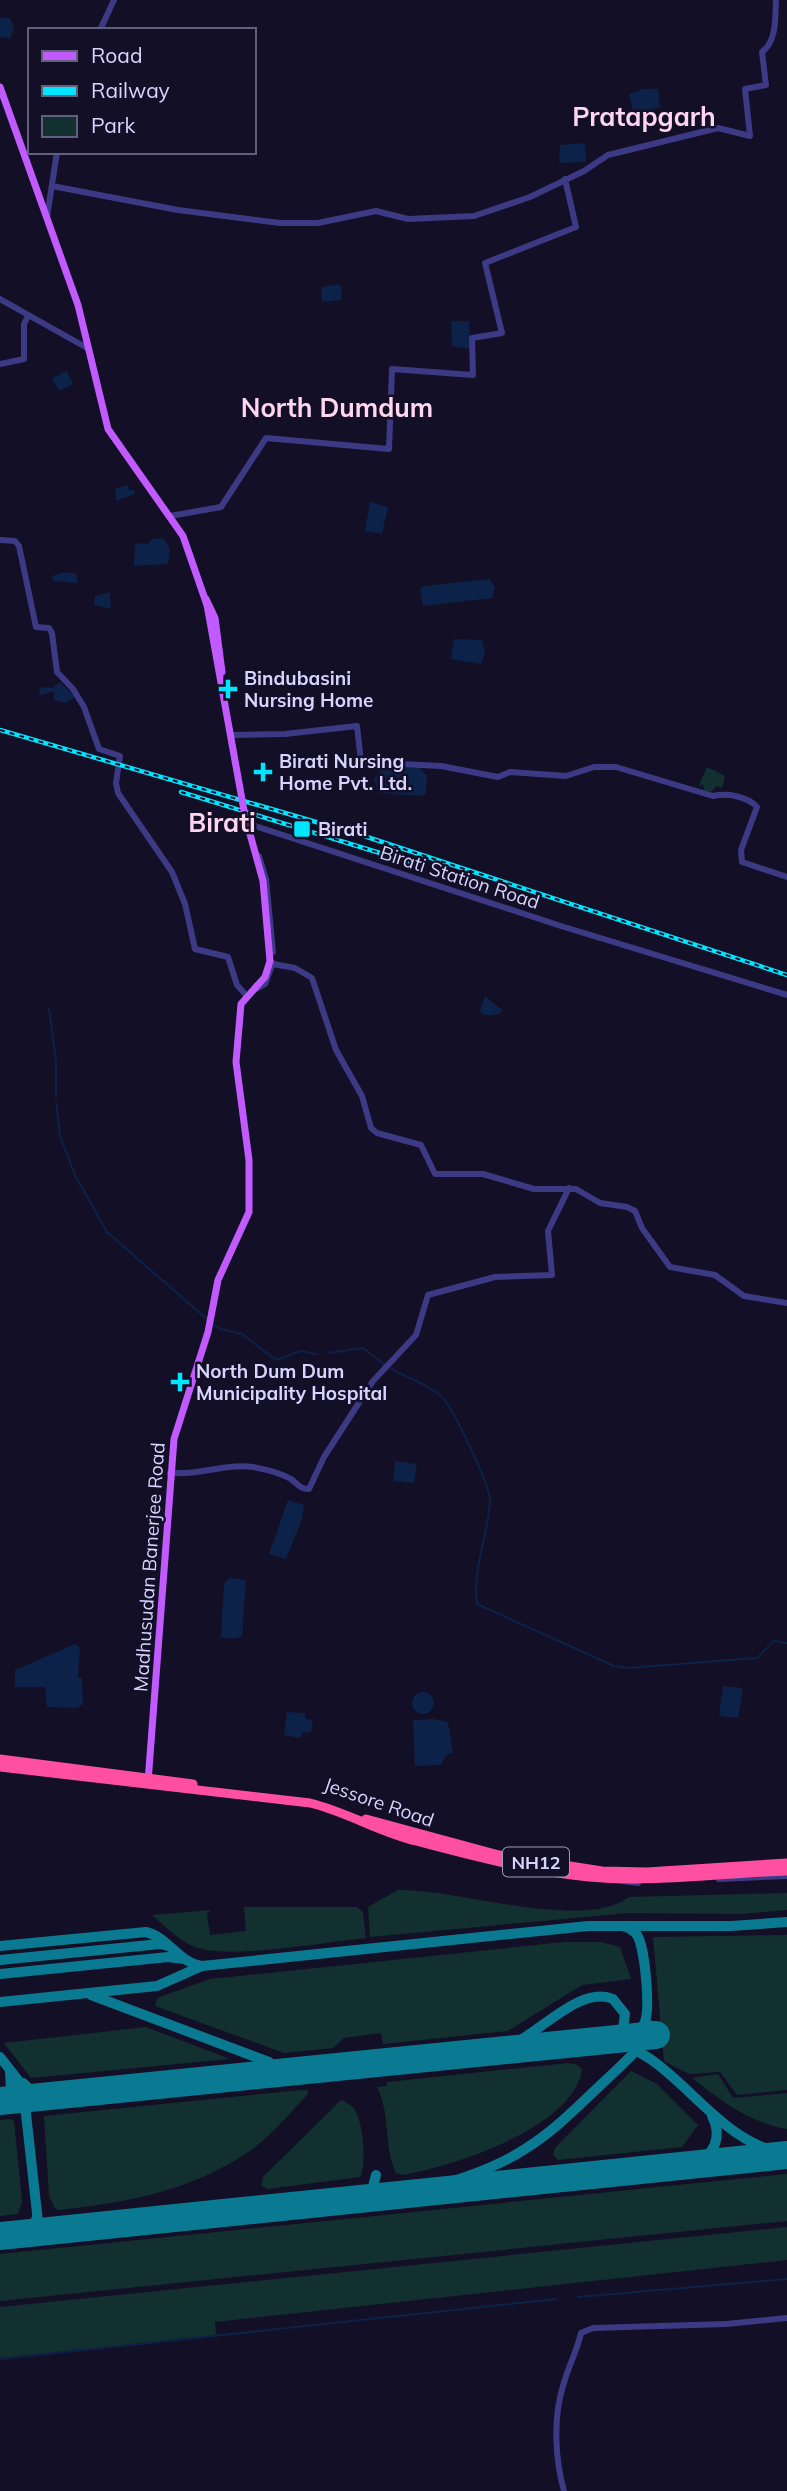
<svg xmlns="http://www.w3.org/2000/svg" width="787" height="2491" font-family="Mulish,sans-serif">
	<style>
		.green { fill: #12302f }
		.water { fill: #0c2248 }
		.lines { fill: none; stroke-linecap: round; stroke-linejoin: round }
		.stream { stroke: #0c2248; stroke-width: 2 }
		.taxiway { stroke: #0a7a92; stroke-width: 10 }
		.runway { stroke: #0a7a92; stroke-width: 28 }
		.minor { stroke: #3d3a85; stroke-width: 6 }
		.major { stroke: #c25bff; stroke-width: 7 }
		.highway { stroke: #ff4fa3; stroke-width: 9 }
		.rail-casing { stroke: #00e5ff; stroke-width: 4.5 }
		.rail { stroke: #130f26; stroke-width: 2; stroke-dasharray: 5; stroke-linecap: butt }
		.major-bridge { stroke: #c25bff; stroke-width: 7 }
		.poi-dot { fill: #00e5ff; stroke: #130f26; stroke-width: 2.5 }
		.labels { text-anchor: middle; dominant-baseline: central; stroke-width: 5; stroke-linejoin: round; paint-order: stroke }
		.shield { fill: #130f26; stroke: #9e99be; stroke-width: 2 }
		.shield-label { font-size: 18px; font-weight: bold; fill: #d9d4ff }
		.poi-label { font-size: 19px; font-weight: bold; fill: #d9d4ff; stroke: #130f26; text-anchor: start }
		.street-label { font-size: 19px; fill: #d9d4ff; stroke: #130f26 }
		.district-label { font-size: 26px; font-weight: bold; fill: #ffd6f0; stroke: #130f26 }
	</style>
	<rect width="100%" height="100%" fill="#130f26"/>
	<g class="green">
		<path d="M707,767L725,776L722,788L717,786L711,792L704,791L703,784L698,787Z"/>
		<path d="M398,1890C454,1888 583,1932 629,1897L787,1893V1910L743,1914L628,1913L370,1937L368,1907Z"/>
		<path d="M244,1907H357L363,1912L366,1938C326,1942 237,1958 202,1949C183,1945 166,1927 152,1915L212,1910L207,1913L210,1935L246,1931Z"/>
		<path d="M787,1935V2090L737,2095L720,2072L689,2074L664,2061L653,1937Z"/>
		<path d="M564,1942H601L620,1947L631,1979L582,1985L508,2031L383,2044L381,2033L344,2038L333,2048L284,2053L155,2006L157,1998L210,1979Z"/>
		<path d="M146,2027L230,2059L31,2078L4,2043Z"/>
		<path d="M568,2063L578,2065L582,2070C573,2128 452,2167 402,2175L396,2173C383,2146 391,2114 377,2087L387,2086V2082Z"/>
		<path d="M631,2071L657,2084L698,2125L682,2147L558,2160L553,2155L555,2148Z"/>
		<path d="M718,2074L733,2098L787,2093V2129C748,2122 723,2102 692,2078Z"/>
		<path d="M301,2090H308V2094C290,2113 271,2136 250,2151C193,2190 127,2203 59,2210L55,2208L49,2196L44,2116Z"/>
		<path d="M341,2100C347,2102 351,2105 355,2110C363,2123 367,2164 360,2177L268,2189L261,2186L263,2177Z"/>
		<path d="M10,2119L14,2121L22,2201L18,2214L0,2216V2120Z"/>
		<path d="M787,2174V2221L0,2301V2254Z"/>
		<path d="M787,2227V2260L215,2322L216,2335L0,2358V2307Z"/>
	</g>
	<g class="water">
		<path d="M0,18H10L14,28L10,39L0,37Z"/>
		<path d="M643,89H658L660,107L634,115L629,94Z"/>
		<path d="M585,143L586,162L559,163L560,145Z"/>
		<path d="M339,284L342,288L341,300L322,302L321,287Z"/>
		<path d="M451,321H469L471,349L452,346Z"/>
		<path d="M67,371L73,384L59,391L52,378Z"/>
		<path d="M128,485L129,490H134L135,494L116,501L115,489Z"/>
		<path d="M370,502L388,507L382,534L365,531Z"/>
		<path d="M163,538L170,549L168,564L134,566L135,543L148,544L152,539Z"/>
		<path d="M61,573H76L78,583L53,581L52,576Z"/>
		<path d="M490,579L495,588L492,598L423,606L420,590L423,586Z"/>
		<path d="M110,592L111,609L94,605L95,596Z"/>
		<path d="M454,639L482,640L485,653L481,664L451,659Z"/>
		<path d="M60,682L75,697L66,703L54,700V691L39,696L40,687L53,688Z"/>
		<path d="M382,767L420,768L427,776L426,793L422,796L379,793L374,780Z"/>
		<path d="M485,996L503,1011C497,1016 489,1016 482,1014L480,1010Z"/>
		<path d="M395,1461L417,1464L414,1483L393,1481Z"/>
		<path d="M288,1500L304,1505L302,1519L286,1559L269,1554Z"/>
		<path d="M229,1578L246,1580L242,1637L229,1639L221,1637L224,1584Z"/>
		<path d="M75,1644L80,1648L78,1678H82L83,1704L77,1708L47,1707L45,1687H15V1670Z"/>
		<path d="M723,1686L743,1688L738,1718L719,1716Z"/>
		<circle cx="423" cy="1703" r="11"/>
		<path d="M287,1712L305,1713V1718L313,1721L311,1732H303L300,1738L284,1735Z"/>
		<path d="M433,1719L448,1722L453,1752L446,1756L441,1765L415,1766L413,1720Z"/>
	</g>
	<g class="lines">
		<g class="stream">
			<path d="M49,1009L56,1061V1096"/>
			<path d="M56,1102L60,1136L75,1175L107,1232L208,1320"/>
			<path d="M212,1324L220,1329L242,1334L276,1360L301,1351L316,1354"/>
			<path d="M329,1353L363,1348L384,1364"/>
			<path d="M389,1367C405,1378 427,1383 441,1396C452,1405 491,1487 490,1502C488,1536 472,1570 477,1604L614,1666L628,1668L757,1658L774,1641L787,1643"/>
			<path d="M578,2297L787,2279"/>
			<path d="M0,2359L556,2299"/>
		</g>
		<g class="taxiway">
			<path d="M0,1946L146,1932C168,1937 179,1963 202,1966"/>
			<path d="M0,1960L160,1944L168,1946"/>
			<path d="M0,1974L168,1957L184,1959"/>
			<path d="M91,1995L269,2062L265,2072L249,2076"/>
			<path d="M0,2002L157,1986L202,1966L588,1926H731L787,1922"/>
			<path d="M616,2039C627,2036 638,2034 644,2024C651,2011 645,1947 637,1935C633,1930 628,1927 623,1926"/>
			<path d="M603,2041C672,2045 713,2146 787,2153"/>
			<path d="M482,2053C490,2052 498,2051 504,2049C536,2037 580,1984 613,1999L625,2014L623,2029L606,2040"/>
			<path d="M0,2057L18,2080L24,2096L38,2222L49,2231"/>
			<path d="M23,2083L35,2094L46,2097"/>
			<path d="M0,2100L11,2092L10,2071"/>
			<path d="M693,2165C714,2156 723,2137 712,2116"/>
			<path d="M405,2194C445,2184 490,2172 525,2149C556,2130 581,2103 607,2079C623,2063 644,2048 649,2025"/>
			<path d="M357,2199L372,2190L376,2175"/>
			<path d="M26,2233L32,2231L37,2217"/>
		</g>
		<g class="runway">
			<path d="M0,2101L656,2035"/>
			<path d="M0,2236L787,2155"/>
		</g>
		<g class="minor">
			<path d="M100,30L114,0"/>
			<path d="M52,186L178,210L280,223H318L376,211L408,219L474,216L530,197L584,171L608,155L718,128L750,136L745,89L766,85L762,52C777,41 775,18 776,0"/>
			<path d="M47,217L57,152"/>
			<path d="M0,299L89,349"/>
			<path d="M0,364L24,359V324L28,316"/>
			<path d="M170,516L221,507L266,438L389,449L392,369L473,375L472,338L502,333L485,263L576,227L565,179"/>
			<path d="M0,540L15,541L19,546L36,627L49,628L52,633L57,672L73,689L84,707L99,749L120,756L116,783L118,793L172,872L185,904L195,949L228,957L237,985L246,995"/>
			<path d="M233,735L285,734L357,726L361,762L441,766L498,777L510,772L566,776L594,767H616L713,796C727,793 747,796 757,807L741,850L742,862L787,877"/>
			<path d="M249,824L561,926L787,995"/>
			<path d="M259,856L266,879L273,952"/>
			<path d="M273,964L295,968L312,978L336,1050L362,1096L371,1128L377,1133L421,1145L435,1174H483L534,1189H576L600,1203L627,1207L635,1211L642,1228L670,1267L715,1275L744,1296L787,1303"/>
			<path d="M251,992L265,984L273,963"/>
			<path d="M170,1473C199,1476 225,1463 253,1467C264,1469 281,1473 291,1479C298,1484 300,1489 309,1489L324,1457L373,1381L416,1335L428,1295L495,1277L552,1275L548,1231L569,1188"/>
			<path d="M719,1879L787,1876"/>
			<path d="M615,1880L638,1883"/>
			<path d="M564,2491C555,2459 553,2418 563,2386C568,2367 577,2351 581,2333L593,2328L726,2324L787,2318"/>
		</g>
		<g class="major">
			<path d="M0,87L78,305L108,429L183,536L207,605"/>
			<path d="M206,599L215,618L222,672"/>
			<path d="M148,1782L174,1439L208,1332L218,1280L249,1212V1160L236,1062L241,1004L256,987"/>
		</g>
		<g class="highway">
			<path d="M0,1759L193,1784"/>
			<path d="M0,1767L310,1803C347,1812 379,1832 416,1841C472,1856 530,1871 589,1877C654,1883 721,1873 787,1871"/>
			<path d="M366,1819L499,1855L602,1871L647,1872L787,1863"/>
		</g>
		<g class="rail-casing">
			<g id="rail">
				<path d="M0,730L364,836L787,975"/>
				<path d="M181,792L419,865"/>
			</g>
		</g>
		<use href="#rail" class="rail"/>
		<path class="major-bridge" d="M207,605L245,816L263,881L270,961L265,977L256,987"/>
	</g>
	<g class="poi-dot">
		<path d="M224.5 678.5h7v7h7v7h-7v7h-7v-7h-7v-7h7z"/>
		<path d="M259.5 761.5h7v7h7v7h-7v7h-7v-7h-7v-7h7z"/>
		<rect x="293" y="820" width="18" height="18" rx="3.5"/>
		<path d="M176.5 1371.5h7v7h7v7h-7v7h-7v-7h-7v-7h7z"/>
	</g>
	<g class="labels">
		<rect class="shield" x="503" y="1847.5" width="66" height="29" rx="5"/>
		<g class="shield-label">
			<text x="536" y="1862">NH12</text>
		</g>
		<g class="poi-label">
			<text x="244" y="678">Bindubasini<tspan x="244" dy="22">Nursing Home</tspan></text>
			<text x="279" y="761">Birati Nursing<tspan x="279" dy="22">Home Pvt. Ltd.</tspan></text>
			<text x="318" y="829">Birati</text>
			<text x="196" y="1371">North Dum Dum<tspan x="196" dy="22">Municipality Hospital</tspan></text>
		</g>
		<g class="street-label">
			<text transform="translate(460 877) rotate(18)">Birati Station Road</text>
			<text transform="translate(149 1567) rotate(-86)">Madhusudan Banerjee Road</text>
			<text transform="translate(379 1802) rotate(19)">Jessore Road</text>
		</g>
		<g class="district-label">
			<text x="644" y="116">Pratapgarh</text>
			<text x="337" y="407">North Dumdum</text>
			<text x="222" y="822">Birati</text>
		</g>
	</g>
	<rect x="28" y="28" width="228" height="126" fill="#130f26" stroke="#625e7d" stroke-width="2"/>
	<rect x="42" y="51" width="35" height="10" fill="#c25bff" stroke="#625e7d" stroke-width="2"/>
	<text x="91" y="63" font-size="21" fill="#d9d4ff">Road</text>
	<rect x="42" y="86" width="35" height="10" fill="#00e5ff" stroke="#625e7d" stroke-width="2"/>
	<text x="91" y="98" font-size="21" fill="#d9d4ff">Railway</text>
	<rect x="42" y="116" width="35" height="21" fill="#12302f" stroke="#625e7d" stroke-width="2"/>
	<text x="91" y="133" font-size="21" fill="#d9d4ff">Park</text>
</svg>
